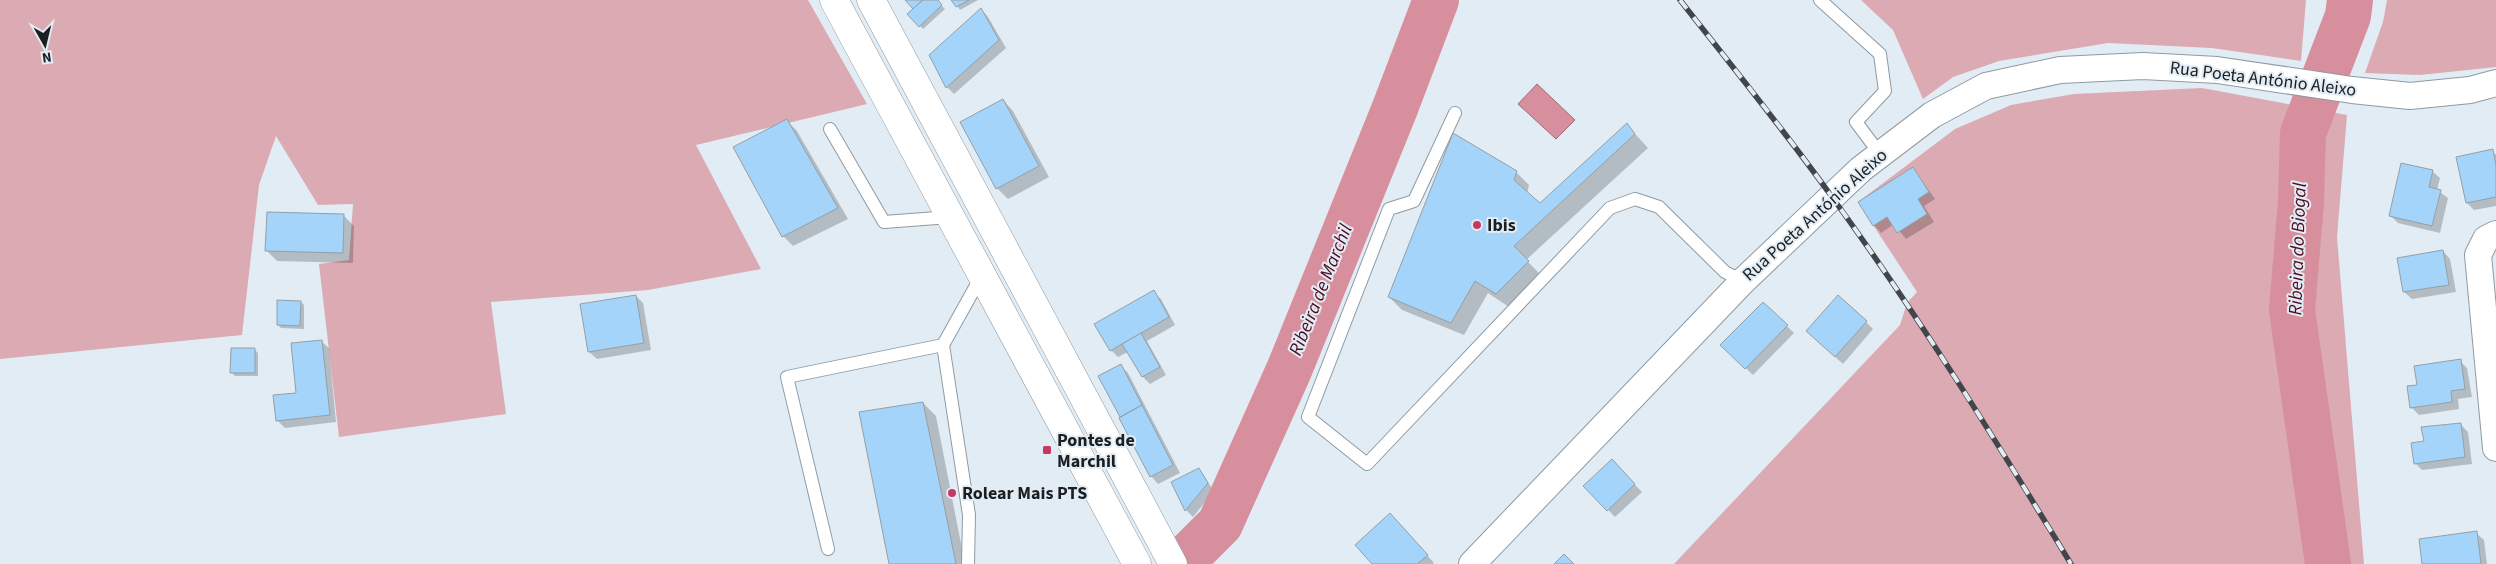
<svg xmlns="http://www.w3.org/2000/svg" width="2496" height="564" font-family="'Source Sans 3',sans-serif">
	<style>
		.green { fill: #dbaab2 }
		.water { fill: #d88f9d; stroke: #a06d78 }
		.shadow { fill: #0003 }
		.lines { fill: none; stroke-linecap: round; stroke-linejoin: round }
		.river { stroke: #d88f9d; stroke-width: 46 }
		.building { fill: #a4d4f9; stroke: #959fa6 }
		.lane-casing { stroke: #909aa1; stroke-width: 14 }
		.street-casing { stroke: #909aa1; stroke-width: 28 }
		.primary-casing { stroke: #909aa1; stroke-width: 29 }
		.lane { stroke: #fff; stroke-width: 12 }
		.street { stroke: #fff; stroke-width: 26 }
		.primary { stroke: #fff; stroke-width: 28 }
		.rail-casing { stroke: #42464a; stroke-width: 5.5 }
		.rail { stroke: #e2ecf4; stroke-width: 4; stroke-dasharray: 11; stroke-linecap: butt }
		.poi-dot { fill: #c73963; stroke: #e2ecf4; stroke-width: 2 }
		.labels { text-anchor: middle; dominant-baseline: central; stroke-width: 4; stroke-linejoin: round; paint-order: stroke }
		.street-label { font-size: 18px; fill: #1c1f22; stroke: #e2ecf4 }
		.poi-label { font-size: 18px; font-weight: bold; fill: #1c1f22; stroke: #e2ecf4; text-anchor: start }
		.water-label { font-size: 19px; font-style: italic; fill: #4d0c20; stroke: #e2ecf4 }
	</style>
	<rect width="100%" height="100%" fill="#e2ecf4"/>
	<g class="green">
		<path d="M0,0H808L867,104L696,145L761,269L648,290L491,302L506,414L339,437L319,264L349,260L353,204L318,205L276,136L259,185L242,335L0,359Z"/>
		<path d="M1861,0H2306L2301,61L2212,48L2108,43L1999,61L1953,77L1923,99L1893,30Z"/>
		<path d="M2387,0H2496V67L2420,75L2365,73L2383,22Z"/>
		<path d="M2202,88L2347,115L2337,237L2364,564H1674L1900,325L1907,303L1917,292L1858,202L1955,129L2011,105L2074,94Z"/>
	</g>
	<path class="water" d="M1537,84L1575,120L1556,139L1518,104Z"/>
	<g class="shadow">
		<path d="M906,0H936L945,9L923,29L909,14L915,9Z"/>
		<path d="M953,0H978L960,10Z"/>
		<path d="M981,9L988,17L1006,48L954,94L947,87L931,56Z"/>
		<path d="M1003,100L1013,111L1049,177L1008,199L997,188L961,123Z"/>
		<path d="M787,121L797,131L848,219L793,246L783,236Z"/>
		<path d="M1627,125L1648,148L1526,260L1541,275L1509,307L1488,293L1464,335L1402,310L1389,297L1516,172L1529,185L1527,193L1540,205Z"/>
		<path d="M2492,151L2496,155V206L2474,210L2467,203Z"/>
		<path d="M1913,169L1935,199L1924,206L1934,222L1906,239L1894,224L1881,233L1874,225Z"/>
		<path d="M2432,171L2440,178L2437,190L2448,198L2440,233L2398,223L2390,215Z"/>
		<path d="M343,215L354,226L353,263L277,261L267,251Z"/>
		<path d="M2443,251L2450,259L2456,292L2412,299L2404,292L2399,259Z"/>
		<path d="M1153,292L1161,299L1175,325L1147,341L1166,375L1150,384L1143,377L1128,352L1118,357L1111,350Z"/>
		<path d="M636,296L643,303L651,350L597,359L589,352Z"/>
		<path d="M301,302L304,305V329L281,328L278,325Z"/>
		<path d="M1763,303L1794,333L1753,375L1722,345Z"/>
		<path d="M1866,322L1873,329L1843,364L1815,339Z"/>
		<path d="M321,341L329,348L336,422L285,428L277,420L297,395Z"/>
		<path d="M254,349L258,353V376H235L232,373Z"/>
		<path d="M2460,361L2467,368L2472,397L2458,399L2459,409L2419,415L2411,407L2418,386Z"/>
		<path d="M1121,366L1128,373L1180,473L1158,484L1151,476L1100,376Z"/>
		<path d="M923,403L936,416L965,564H890Z"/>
		<path d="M2460,424L2468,432L2472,464L2422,470L2415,463L2426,442Z"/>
		<path d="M1612,461L1642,492L1615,517L1585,486Z"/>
		<path d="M1199,469L1214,491L1193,517L1186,510L1173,483Z"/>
		<path d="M1397,522L1434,563L1433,564H1373Z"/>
		<path d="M2476,533L2484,540L2487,564H2423Z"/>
	</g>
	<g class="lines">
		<g class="river">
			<path d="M1180,564L1220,524L1289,370L1395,108L1436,0"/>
			<path d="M2328,564L2292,310L2301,202L2303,133L2348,16L2350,0"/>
		</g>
	</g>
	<g class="building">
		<path d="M905,0H923L913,9Z"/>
		<path d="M923,0H938L942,5L919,27L907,14Z"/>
		<path d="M951,0H969L956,7Z"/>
		<path d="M981,8L999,40L946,88L929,55Z"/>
		<path d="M1003,99L1039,166L996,189L960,122Z"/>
		<path d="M787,119L838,208L782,237L733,147Z"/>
		<path d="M1627,123L1635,134L1514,246L1529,261L1496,294L1475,281L1451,323L1388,297L1453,133L1517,171L1514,180L1540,203Z"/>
		<path d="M2493,149L2496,166V197L2466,203L2456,157Z"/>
		<path d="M2401,163L2433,170L2429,187L2441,190L2432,226L2389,216Z"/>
		<path d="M1913,167L1929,192L1918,199L1927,214L1897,233L1887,217L1873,226L1858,202Z"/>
		<path d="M267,212L344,214L343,253L265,251Z"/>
		<path d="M2443,250L2449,285L2403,292L2397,258Z"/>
		<path d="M1154,290L1169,317L1110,351L1094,324Z"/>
		<path d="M636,295L644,343L588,352L580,304Z"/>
		<path d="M1838,295L1867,321L1835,357L1806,331Z"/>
		<path d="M277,300L301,301L300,326L277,325Z"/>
		<path d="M1763,302L1788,325L1745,369L1720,345Z"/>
		<path d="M1141,333L1160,367L1142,377L1122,344Z"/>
		<path d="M322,340L330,415L276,421L273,395L296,393L291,343Z"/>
		<path d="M231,348H255V373H230Z"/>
		<path d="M2461,359L2465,389L2451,391L2452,402L2410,408L2407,386L2417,385L2414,366Z"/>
		<path d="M1121,364L1142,405L1120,417L1098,376Z"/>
		<path d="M923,402L956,564H889L859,412Z"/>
		<path d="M1142,405L1173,465L1150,477L1119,418Z"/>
		<path d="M2461,423L2465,457L2414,464L2411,443L2424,441L2421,427Z"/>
		<path d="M1612,459L1635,484L1607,511L1583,486Z"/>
		<path d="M1199,468L1208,483L1185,511L1171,482Z"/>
		<path d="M1390,513L1428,555L1417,564H1372L1355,545Z"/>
		<path d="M2477,531L2481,564H2422L2419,539Z"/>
		<path d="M1564,554L1574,564H1554Z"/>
	</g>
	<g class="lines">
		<g class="lane-casing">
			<g id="lane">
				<path d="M1820,0L1880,54L1885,91L1856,122L1880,154"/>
				<path d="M1455,113L1414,201L1389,209L1308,417L1367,464L1610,208L1635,199L1659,207L1725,272L1743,281"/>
				<path d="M830,129L884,222L950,217"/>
				<path d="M828,549L787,377L943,345"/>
				<path d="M968,564L969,515L943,345L982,275"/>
			</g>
		</g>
		<g class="street-casing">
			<g id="street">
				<path d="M2496,234L2486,239L2478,255L2496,448"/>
				<path d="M1472,564L1743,281L1861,169L1932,115L1986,86L2060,70L2143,66L2217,70L2352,90L2410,96L2470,90L2496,83"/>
			</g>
		</g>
		<g class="primary-casing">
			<g id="primary">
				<path d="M834,0L1137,564"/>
				<path d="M871,0L1173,564"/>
			</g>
		</g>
		<use href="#lane" class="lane"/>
		<use href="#street" class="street"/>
		<use href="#primary" class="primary"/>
		<g class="rail-casing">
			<path id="rail" d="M1680,0C1731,65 1784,130 1832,197C1918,315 1995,439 2071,564"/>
		</g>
		<use href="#rail" class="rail"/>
	</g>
	<g class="poi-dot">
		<circle cx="1477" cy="225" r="5"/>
		<rect x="1042" y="445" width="10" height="10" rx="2.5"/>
		<circle cx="952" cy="493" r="5"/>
	</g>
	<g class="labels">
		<g class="street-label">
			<text transform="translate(2263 79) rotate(7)">Rua Poeta António Aleixo</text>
			<text transform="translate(1815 215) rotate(-42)">Rua Poeta António Aleixo</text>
		</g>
		<g class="poi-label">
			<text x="1487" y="225">Ibis</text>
			<text x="1057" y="440">Pontes de<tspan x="1057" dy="21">Marchil</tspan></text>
			<text x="962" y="493">Rolear Mais PTS</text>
		</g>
		<g class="water-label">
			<text transform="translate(2298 249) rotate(-88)">Ribeira do Biogal</text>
			<text transform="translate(1321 290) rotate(-68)">Ribeira de Marchil</text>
		</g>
	</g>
	<g transform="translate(45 45) rotate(172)" stroke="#e2ecf4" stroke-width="4" paint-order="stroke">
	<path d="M0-4L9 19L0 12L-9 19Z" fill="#1c1f22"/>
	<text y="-8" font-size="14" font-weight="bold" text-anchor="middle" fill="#1c1f22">N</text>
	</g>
</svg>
